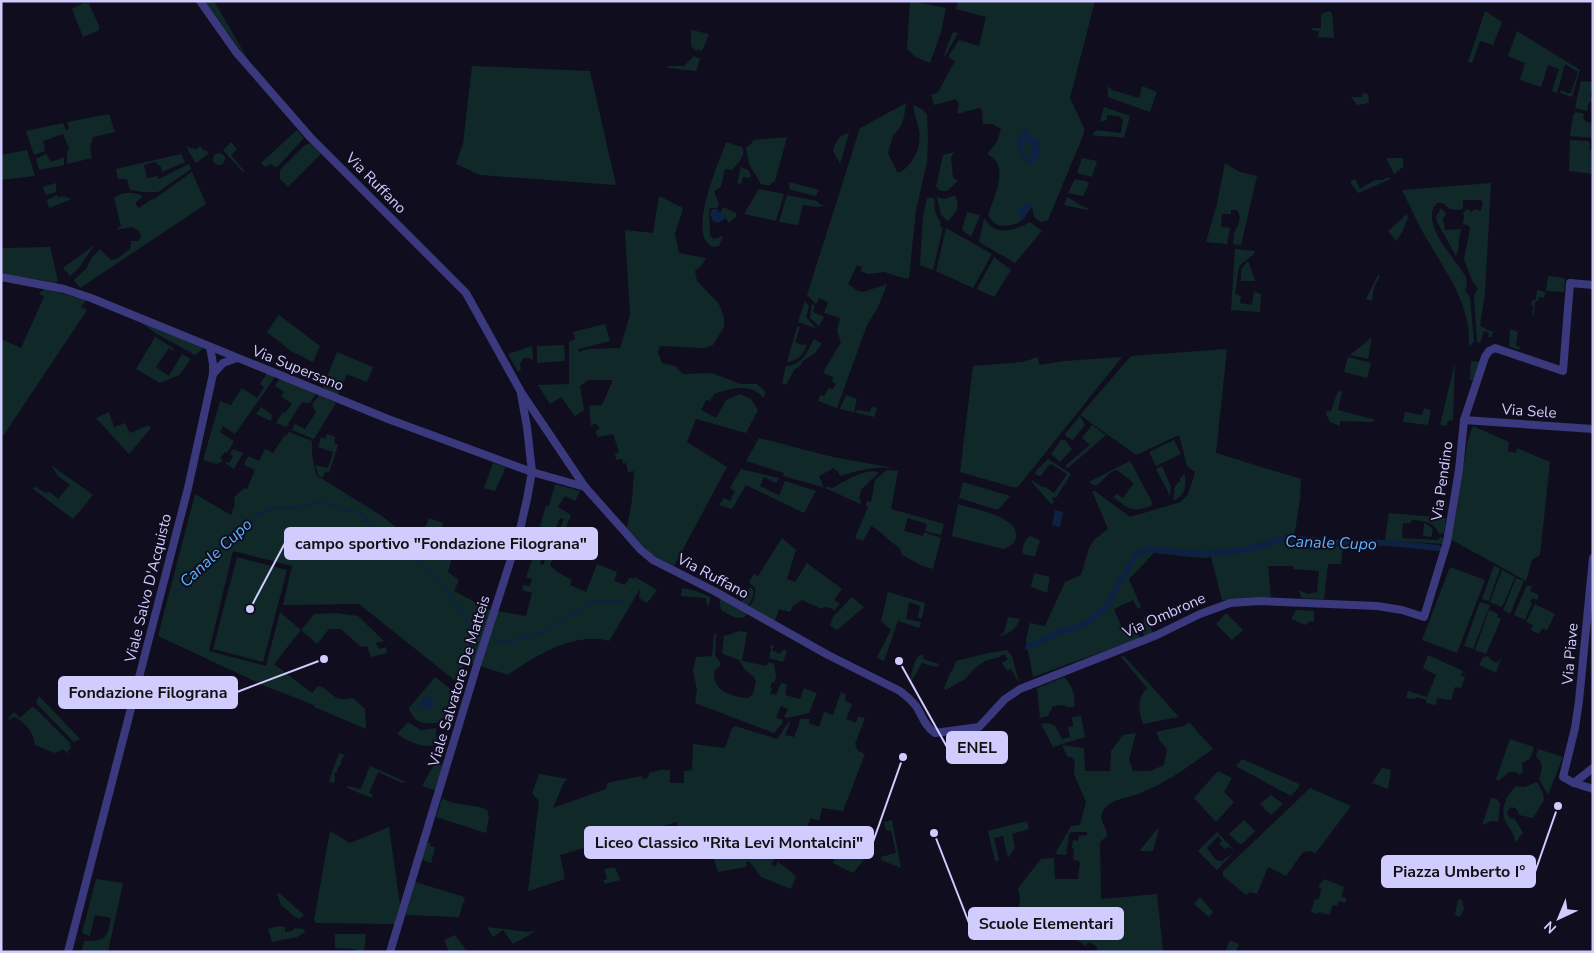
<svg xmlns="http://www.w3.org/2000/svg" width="1594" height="953" font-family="'Nunito Sans',sans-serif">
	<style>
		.green { fill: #102928 }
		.water { fill: #0d2243; fill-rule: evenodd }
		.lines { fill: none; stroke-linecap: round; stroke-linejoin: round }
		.stream { stroke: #0d2243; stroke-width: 2 }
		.canal { stroke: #0d2243; stroke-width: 6 }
		.tertiary { stroke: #3b397d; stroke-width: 8 }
		.labels { text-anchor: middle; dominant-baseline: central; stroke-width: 4; stroke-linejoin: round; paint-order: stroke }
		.street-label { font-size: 15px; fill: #d1ccfe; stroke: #100d1f }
		.water-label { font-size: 16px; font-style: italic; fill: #5cb3fb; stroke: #100d1f }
		.leader { fill: none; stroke: #d1ccfe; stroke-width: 2 }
		.callout-dot { fill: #d1ccfe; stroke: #100d1f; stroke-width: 2 }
		.callout { fill: #d1ccfe; stroke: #d1ccfe; stroke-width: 2 }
		.callout-label { font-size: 16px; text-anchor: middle; font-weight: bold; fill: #111 }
	</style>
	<rect width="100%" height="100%" fill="#100d1f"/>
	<g class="green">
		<path d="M205,1H214L250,63Z"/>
		<path d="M910,1L946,8L941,32L930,63L916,57L907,49Z"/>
		<path d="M958,1H1095L1070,98L1084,128V133L1048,220L1041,222C1034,218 1033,215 1032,207C1020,222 1022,225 1000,226L994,223L988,215C994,196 1011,165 987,154L997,142L1001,129L992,124H983L982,110L979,108L957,114L959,105L956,99L934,105L931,95L938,92L955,61L948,57L959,40L979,46L986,17L956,9Z"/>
		<path d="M84,3L89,4L99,26V30L83,37L72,9Z"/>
		<path d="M1329,11L1332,13L1334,38L1318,37L1319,31L1312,30V28H1321V14Z"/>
		<path d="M1485,11L1502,22L1493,45L1480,41L1472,63L1468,62Z"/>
		<path d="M691,30L709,34L702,51L698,49L697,51C688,47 692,39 691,30Z"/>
		<path d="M1517,31L1580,70L1572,97L1560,93L1561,90L1567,93H1571L1578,72L1565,64L1557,93L1552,91L1559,69L1548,65L1541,87L1520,80L1525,63L1508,56Z"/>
		<path d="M953,32L958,33L945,56L944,55Z"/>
		<path d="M694,56L700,59L696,71L668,68V66H684Z"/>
		<path d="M472,66L590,71L616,185L480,175L456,164L463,144Z"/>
		<path d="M1581,81L1593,82L1590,97H1593V103L1589,102L1587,111L1575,108Z"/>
		<path d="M1108,86L1112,90L1139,98L1142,86L1157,92L1150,112L1108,97Z"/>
		<path d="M1362,93L1368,94L1369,103L1357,105L1351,97H1362Z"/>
		<path d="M906,103L904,117L901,126L893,136L888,153L897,172H901C916,160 923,144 918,125C916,118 913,112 914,105L923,110L927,115L928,137L927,162L916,210L909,278L907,279L884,272L868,274L860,271L862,267L857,265L848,284L858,291L863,292L887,284L878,307L867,325L837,408L818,401L820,395L824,396L829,388L833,389L836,384L832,381L833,377L823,373L841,342L837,331L840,318L824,313L828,302L819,298L816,304L807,295L860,128Z"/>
		<path d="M1104,107L1130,116L1124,138C1113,135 1103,138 1092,135L1096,130L1121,133L1123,120L1119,116L1107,115V120L1100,122Z"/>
		<path d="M1576,112L1584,114L1583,118L1586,122L1593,123V138L1570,136L1573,115Z"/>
		<path d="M109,114L115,132L93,137L90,148L92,158L67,164V153L69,148L63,134L43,141L45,151L34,155L26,131L63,123L66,130L69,129L67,122Z"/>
		<path d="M297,130L304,138L278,166L275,167L271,164L265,167L261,163Z"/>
		<path d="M849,133L840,164L833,151C837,140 838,136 849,133Z"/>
		<path d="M787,137L775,181L768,186L761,184L749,164L746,147L749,146L754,140Z"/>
		<path d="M1570,140L1588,141L1590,144L1589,149L1593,150V174L1569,171Z"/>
		<path d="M231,142L237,149L231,155L244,171L243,172L223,150Z"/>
		<path d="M726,142L742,147C747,157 737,163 732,170L725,169L721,187L714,191L719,205L717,208H711L709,210L710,236L714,239L723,236L719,246L713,247C686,235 719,163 726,142Z"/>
		<path d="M310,143L321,154L288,187L280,179V170L304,146Z"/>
		<path d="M186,145L191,149L193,148L195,150L200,146L203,150L207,151L208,154L196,163L189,152Z"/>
		<path d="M27,150L35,176L1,180V155Z"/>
		<path d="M954,152L951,157L953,177L958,181L947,191H941L936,187L943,155Z"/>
		<circle cx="219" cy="159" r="6"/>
		<path d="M46,154L51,162L64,157V165L39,170L36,159Z"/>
		<path d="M181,154L185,162L162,172L161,167L155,162L144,165L147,178L158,176L159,179L189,164L191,169L158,192H143L130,190L127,179H118L116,169Z"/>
		<path d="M1082,158L1097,161L1092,177L1077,173Z"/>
		<path d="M1386,158H1403V167L1394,174Z"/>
		<path d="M1225,163L1240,172L1257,176L1241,245L1233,244C1234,240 1233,234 1235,231C1239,224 1242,218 1237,210H1231V214H1222L1221,227L1230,228L1227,244L1206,242L1217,204Z"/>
		<path d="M741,167L748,170L751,176L750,178L743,177L741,184L737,183Z"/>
		<path d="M192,172L206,204L80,288L74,280L86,269L92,257L100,249L111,260L117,259L130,249L131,241H139L141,235L139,231L132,227L115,230L121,226L114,198C124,191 132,192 143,196L135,203L139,208L152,199H154Z"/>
		<path d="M1388,177L1391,179L1358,193L1350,182L1355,179L1360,189L1375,180H1383Z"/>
		<path d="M1075,179L1086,181L1089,184L1083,196L1068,193Z"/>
		<path d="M789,182L819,190L816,196L791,190L789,188Z"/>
		<path d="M56,183V192L46,195L43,187Z"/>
		<path d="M1491,183L1485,293L1480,326L1493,332L1491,337H1488L1489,333L1484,331L1480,343L1477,342L1474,296L1478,288L1473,283L1464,259L1470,229L1469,226L1463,224L1464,216L1463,213L1467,209L1472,212L1474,209L1481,211L1483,203L1481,200H1463V207L1461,210L1450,209L1443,203H1437C1418,222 1456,260 1466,277L1467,284L1465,291L1470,297L1474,342L1469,346C1471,306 1449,277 1430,244C1419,227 1411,208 1402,190Z"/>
		<path d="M759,189L784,194L776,221L744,214Z"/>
		<path d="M57,195L59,198L62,196L72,199L49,208L47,200Z"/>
		<path d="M787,195L817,201L821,205H827L817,207L803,205L798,225L779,222Z"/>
		<path d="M955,195C961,209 956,212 948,221L941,215L937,197L945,199Z"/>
		<path d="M659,196L683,208L675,234L679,253L706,258L702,265L695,271L697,281L719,304L724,317V327L713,345L704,348L660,346L658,352L662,363L675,366L683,374L712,373L741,384H757L765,391L764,398C750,382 732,388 714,394L710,401L706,400L701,410L716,418L726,400L740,394L751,399L758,410L746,433L696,419L687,442L727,467L674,566L651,554L627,528L632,500L634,471L628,472L626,463L623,464L622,459L616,460L615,454L619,452L613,434L598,437L595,432L600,428L595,423L591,426L589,406L602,405L613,380H589L580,386L584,410L575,416L561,397L550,404L538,385L569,384V342L575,339L573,332L605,324L610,341L578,349L579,352L588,349L620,348L630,315L625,230L653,233Z"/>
		<path d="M1067,197C1075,200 1079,206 1088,208L1087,210L1064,205Z"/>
		<path d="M927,198H934C935,207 934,215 941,222L940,226L943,228L933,270L920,265L923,217Z"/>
		<path d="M723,207L736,213V217L729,223L726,219V216L720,213Z"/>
		<path d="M1441,208L1446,213L1443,219L1445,230L1461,229C1458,239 1460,248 1456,256L1437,222L1436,217Z"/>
		<path d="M967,212L980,215L971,237L962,230Z"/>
		<path d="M1407,214L1408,218C1404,226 1402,235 1396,241L1388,231Z"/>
		<path d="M984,218C986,221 989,225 992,227C1002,234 1021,228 1030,222L1042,231L1015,263L979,242Z"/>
		<path d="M946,228L992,254L973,288L936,271Z"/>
		<path d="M96,244C86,255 83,266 70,276L63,268Z"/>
		<path d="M50,247L58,281L56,283L1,273V248Z"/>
		<path d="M1235,249L1255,251L1254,254L1239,266L1235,294L1241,296L1240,303L1252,305L1254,292L1261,294L1260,312L1231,310Z"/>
		<path d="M994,257L1011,270L994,297L977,289Z"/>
		<path d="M1248,261L1255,281H1241V269Z"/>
		<path d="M1378,275L1380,277L1374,287L1372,301L1366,299Z"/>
		<path d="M1548,276L1565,278L1564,292L1546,291Z"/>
		<path d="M45,289L86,300L81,307L87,310L1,439V339L21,348L44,297L39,293Z"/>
		<path d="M1537,290L1545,292L1544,298L1539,297L1538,301H1535L1534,315H1532L1533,306L1531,305L1532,301L1536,299Z"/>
		<path d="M805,301L809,306L806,317L817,329L798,322Z"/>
		<path d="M812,303L815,306L813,312L824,317L819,326L810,318Z"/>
		<path d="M279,315L320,346L313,362L291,351L267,332Z"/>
		<path d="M140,320L204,348L195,355L157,334L140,322Z"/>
		<path d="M797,327H800L795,342L802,345L807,344C804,354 798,361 787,362Z"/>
		<path d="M1510,329L1518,332L1516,345L1520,347L1519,350L1509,346Z"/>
		<path d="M155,337L173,348L174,351L169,348L156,367L169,376L182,354L191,359L179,375L160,383L136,369Z"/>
		<path d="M1372,337L1368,359L1350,355Z"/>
		<path d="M814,339L822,344L815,353L803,361L800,366L794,370L786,385L782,383L786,366C802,366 807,352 814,339Z"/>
		<path d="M564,345L565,361L537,363V346Z"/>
		<path d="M532,346L533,360L529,358H523L520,364L521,369L518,372L508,354Z"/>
		<path d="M1227,349L1216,453L1301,479L1300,499L1293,544L1343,546L1341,564H1328L1324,599L1301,598L1299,590L1308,594L1317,592L1319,571L1294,569L1293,566H1268L1271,597L1222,600L1211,557L1202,558L1154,553L1129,579L1141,607L1138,609L1133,600L1114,609L1123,630C1131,630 1138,630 1140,638L1033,677L1026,640L1030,623L1045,626L1065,582L1081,575L1089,548L1094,540L1108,529L1092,491H1095L1130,517L1181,502L1188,494L1195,472L1187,466L1179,435L1136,455L1080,415L1131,356Z"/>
		<path d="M337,352L373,367L367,382L347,374L338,395L323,388Z"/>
		<path d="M1038,357L1039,365L1064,361L1122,357L1018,487H1012L960,472L973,366L1023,362Z"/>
		<path d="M1348,357L1371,363L1367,378L1344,372Z"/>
		<path d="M1471,361L1480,362L1473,380H1470Z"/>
		<path d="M1455,362L1453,420L1448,421L1446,426L1440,425Z"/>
		<path d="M267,373L275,377L235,434L223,426L220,432L234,441L227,453L225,452L220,458L223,461L217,464L203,460L220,401L231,405L242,388L257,398L264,387L260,384Z"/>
		<path d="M280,378L316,394L310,403L302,402L286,427L276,423L283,412L285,413L292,404L281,396L284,392L275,386Z"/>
		<path d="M1338,391L1342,392L1338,410L1376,420L1371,422L1340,421V426L1330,422L1326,414L1327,411H1331Z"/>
		<path d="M319,395L336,403L314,439L292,430L295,424L305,429L316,412L312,405Z"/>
		<path d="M846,395L857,399L854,412L859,410L870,412L872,407L877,408L874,417L840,409Z"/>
		<path d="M261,407L272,415L271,421L256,414Z"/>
		<path d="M1424,408L1431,410L1428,425L1403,422L1405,412L1422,415Z"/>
		<path d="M109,412L114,427L125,423L130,433L149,425L151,428L129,454L96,418Z"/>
		<path d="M1080,416L1085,425L1073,440L1067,437L1065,434Z"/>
		<path d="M1092,425L1106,435L1068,468L1065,466L1090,445L1082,438Z"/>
		<path d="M1473,426L1509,442L1508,451L1516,453L1517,448L1550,462L1540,555L1532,560L1526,581L1450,539L1454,524L1468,439Z"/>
		<path d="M289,432L312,441V455L316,475L382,516L413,541L411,545L415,548L417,544L431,556L433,551L420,540L429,518L443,523L440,534L457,540L448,572L459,580L454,591L490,610L526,616L532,593L522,590L523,585L530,586L532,579L526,577L535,551L544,553L540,564L543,565L547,554L553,549L555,544L554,542L564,519L560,518L554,532L540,526L546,506H549L555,484L580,491L575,501L565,496L558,507L571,515L550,565L557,572L572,580L570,585L586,592L597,564L617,572L614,581L625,585L630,577L633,579L635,577L657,590L647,603L639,598L640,589L609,641C576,631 534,656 508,675L465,661L458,683L359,604L283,605L292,566L233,551L209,651L266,666L280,612L301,630L314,614L336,613L358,616L384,641L375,643L380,649L386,647L387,653L371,657L367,646L361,647L341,629H329L317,644L301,630L274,664L312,693L318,686C333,690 331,703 353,698L365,709L366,729L314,707V705L265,686L158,636L195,494L231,515L235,504L234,497L245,488L247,489L255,470L244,465L248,456L259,461L265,449L273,453L284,436H286Z"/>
		<path d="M327,434L335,437L334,443L338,445L329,473L325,472L323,478L318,475L315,465L328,468L333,452L318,447L321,437L325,439Z"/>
		<path d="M759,438L833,457L894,468C873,466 860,470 840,476L837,470L835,471L834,468L819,476L824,488L829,486L831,489C844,482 864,468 879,472L861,490L859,499L861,500L860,504L825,488L783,476L784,473L746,461Z"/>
		<path d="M1061,440H1065L1072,449L1060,462L1051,454Z"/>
		<path d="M1174,440L1181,454L1156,466L1149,452Z"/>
		<path d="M233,449L243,453L234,469L225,463L226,462L229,463L233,456L230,454Z"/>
		<path d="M1048,459L1071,474L1056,498L1053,497L1052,499L1054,501L1053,504L1050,503L1031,481L1032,480L1042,487H1045L1054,493L1067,474L1051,464L1047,467L1041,476L1036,475L1035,472Z"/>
		<path d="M1130,461L1152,502L1151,506C1130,513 1130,509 1113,497L1117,494L1123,498L1134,483L1117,470C1107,472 1104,481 1095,486L1089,482Z"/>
		<path d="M493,463L506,467L495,491L484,488Z"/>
		<path d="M51,465L93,495L73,519L32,488L36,487L45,493L50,492L58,499L70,485L58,476Z"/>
		<path d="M1162,466L1171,487L1170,496L1156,469Z"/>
		<path d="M741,469L779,478L776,483L764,477L760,486L779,495L785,481L816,491L804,513L746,485L732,509L719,505L724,498L730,501L735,492L730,488Z"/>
		<path d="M887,470L898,471L891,509L944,524L941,535L925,531L927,524L908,518L904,531L923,536L924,532L941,538L933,569L922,566L902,555L900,548C888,541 883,532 871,526L863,541L855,538L868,507L866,505L867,501L871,502L875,480Z"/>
		<path d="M1185,474C1186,486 1186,495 1173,501L1175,486L1180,481V478Z"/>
		<path d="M963,482L1010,496L998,510L959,498Z"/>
		<path d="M958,504C973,509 1018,516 1016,536C1016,544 1009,547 1003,549L952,536Z"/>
		<path d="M1389,513L1446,518L1444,533L1439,534C1434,521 1424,521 1412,520L1411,523H1403L1402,538L1438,540L1440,537L1444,539L1443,544L1385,540Z"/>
		<path d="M1424,523L1430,526L1433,530L1431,537L1423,536Z"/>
		<path d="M1030,536L1037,539L1040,541L1035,556H1031L1023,554C1021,548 1025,539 1030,536Z"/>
		<path d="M782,538L796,550L787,579L795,582L807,563L842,589L834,600L840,604L834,611L832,608L824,607L822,609L802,600L793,606L790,612L779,609L775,621L749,607C754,602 756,595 755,588L749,582L754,574L758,576Z"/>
		<path d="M237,557L287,570L263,662L213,649Z"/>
		<path d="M1494,565L1500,569L1489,601L1482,599Z"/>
		<path d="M1450,567L1485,580L1457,653L1422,640Z"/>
		<path d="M1502,570L1515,577L1502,607L1490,602Z"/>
		<path d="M1034,573L1050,577L1047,593L1031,587Z"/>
		<path d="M1516,578L1524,581L1510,614L1503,610Z"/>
		<path d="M1527,585L1532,587L1530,591L1539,595L1537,600L1532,598L1530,602L1532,603L1525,620L1514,615Z"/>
		<path d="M750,587L754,591L752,599L748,606L741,602Z"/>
		<path d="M682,588L696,591L710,597V603L707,606L706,598L681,596Z"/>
		<path d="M888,592L925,603L922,618H918L920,606L909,602L906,619L921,622L919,628L898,621L884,661L877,657L891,630L881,621Z"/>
		<path d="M852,597L864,607L837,630L830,626L833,617Z"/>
		<path d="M719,598L745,612L747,614C740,623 729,614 721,610Z"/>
		<path d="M1480,602L1490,605L1473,649L1464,646Z"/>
		<path d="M1535,604L1555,614L1547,630L1542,628L1539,634L1531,630L1533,625L1526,622Z"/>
		<path d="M1296,610L1314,611V622L1309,621L1306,625L1291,619Z"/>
		<path d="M1489,610L1498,614L1497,617L1501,619L1486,654L1475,650Z"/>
		<path d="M1226,613L1243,630L1232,640L1216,624Z"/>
		<path d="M1145,616L1153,633L1145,636L1143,633L1144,618Z"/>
		<path d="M1008,617L1020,619C1016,629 1010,633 1000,636L1001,634L1004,633Z"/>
		<path d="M740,631L747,632L742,661L767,666L768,662L774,664L776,677L774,683L772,682L770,687L772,689L770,694L776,695L781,683L787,684L785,695L800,699L804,688L817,693L809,713L787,718L784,717L788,709L781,706L776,717L779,719H782L783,722L774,733L695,703L697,690L693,670L696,657L712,656L714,634L716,633L715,655L720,662V666L714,671C713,692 730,696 748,698L753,694L756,681L753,676L745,670L739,660L723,654L722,651L724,636Z"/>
		<path d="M770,644L774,646L772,650L780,654L784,649L787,651L783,662L769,658L771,650Z"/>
		<path d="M1007,650L1012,656L1019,683L1011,669L1007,671L1002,663L1008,659L1004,654L999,657L985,661L975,668L965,679L946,690L944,688L951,671L952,672L956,661L988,653Z"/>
		<path d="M920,655H923V659L939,664L937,667L922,663L911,682C910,675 914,660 920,655Z"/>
		<path d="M1428,655L1463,671L1461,676L1465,677L1461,688L1455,687L1451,700L1437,698L1436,705L1426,703V700L1416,697V699L1406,698L1408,691L1427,697L1436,675L1423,668Z"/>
		<path d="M1502,655L1496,673L1479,665L1483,657L1488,656C1491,660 1493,663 1498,662Z"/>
		<path d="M1124,656L1179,717L1143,724C1139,710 1136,700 1147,688L1121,657Z"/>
		<path d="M147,675C161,680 160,693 165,705L144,683Z"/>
		<path d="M435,677L457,694L447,720C431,725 414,727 409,708Z"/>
		<path d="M1064,677C1072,685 1076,696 1074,707H1066L1064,705L1053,706L1048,716L1040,718L1037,688Z"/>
		<path d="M841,692L846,694L845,701L852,704L846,719L856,723L858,716L865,718L855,744L858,751L865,754L843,811L822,808L819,821L811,818L801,839L799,838L795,844L776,832L763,847L775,859L771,864L775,867L778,862L796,876L791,889L761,877L749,861L746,862V867L718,872L714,860V854L679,848L677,822L560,855L565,879L528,891L539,801L532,793L539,774L568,779L564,782L553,808L606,789L607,783L641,776L643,779L648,778L649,773L661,770H670V783H684V771L692,770L693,744L725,748L732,728L735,726L777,739L787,724L791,721L785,735L794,737L799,725L800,719H810L809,723L819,727L824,712L833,715Z"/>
		<path d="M39,696L80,739L74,742L37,704L36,702Z"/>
		<path d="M32,707H34L70,743L71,748L67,752L70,756L63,749L55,753L35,745C33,731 26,724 15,717L7,720L14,712L20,718Z"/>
		<path d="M1081,716L1085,737L1053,747L1041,724L1048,723L1055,726L1062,739L1070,737L1068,727L1073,726L1072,717Z"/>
		<path d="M408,722L421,730L436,728L437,744C424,750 408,741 397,734Z"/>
		<path d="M1189,722L1213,749C1190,765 1167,783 1140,793C1129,798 1109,799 1103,811C1097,821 1108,826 1107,836L1100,842L1101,899L1157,894L1163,952H1098L1096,946L1089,942L1085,946L1071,935L1067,939L1057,933L1053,934L1049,930L1051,926L1038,915L1027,929L1014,916C1021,907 1021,899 1018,888L1041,859L1054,858L1055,879H1078L1080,862L1073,859L1074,849L1072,848L1073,840L1078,841L1079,836L1087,835V832H1072L1069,834L1066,855L1055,854L1071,826L1080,825L1086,802L1074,774L1075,764L1073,758L1067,756L1062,745L1084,748L1085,771H1110L1111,751L1123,735L1136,733L1129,760L1133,771H1150L1164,765L1167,749L1160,741L1156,732L1184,726Z"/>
		<path d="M1510,739L1534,747L1530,759L1522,763L1523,772L1519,775L1516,772H1509L1498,781L1496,779Z"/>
		<path d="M1538,749L1563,757L1548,795L1539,779C1542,771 1544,762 1536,757Z"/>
		<path d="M339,753L345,755L341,760V764L338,767L337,772L334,773L335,778L334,783L329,781Z"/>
		<path d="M1242,759L1299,784V787L1291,796L1236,766Z"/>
		<path d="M436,761L443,765L435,790L422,786Z"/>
		<path d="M370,766L406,782L402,783L378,772L369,793L373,795L372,798L347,788L348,786L361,789Z"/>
		<path d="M1382,768L1391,770L1388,789L1372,783Z"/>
		<path d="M1218,771L1232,778L1224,792L1234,802L1216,822L1194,798Z"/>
		<path d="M1537,782L1543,793L1544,800L1533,818L1519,815L1518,811L1515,808L1511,807L1507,812L1509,818L1515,819L1523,833L1515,843C1515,834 1510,830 1506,822C1499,809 1507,795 1516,786L1524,787Z"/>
		<path d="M1310,788L1351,806L1315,854L1311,851L1303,852L1286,876L1268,867L1257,894L1250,892L1246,895L1223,876V871Z"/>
		<path d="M1271,795L1283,804L1271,815L1260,804Z"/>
		<path d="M442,798C455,807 473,803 487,810L489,817L486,833L436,817Z"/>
		<path d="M1491,798L1497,799L1500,804L1498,822L1492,821L1482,825Z"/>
		<path d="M892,820L901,868L881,860V857L896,853L891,831L886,830L884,822Z"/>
		<path d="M1244,820L1255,831L1242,844L1238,843L1229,834Z"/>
		<path d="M1027,821L1029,829L1012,834L1015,848L1008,858L1003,836L994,838L999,860L995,861L988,831Z"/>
		<path d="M389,827L400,905L395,924L316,923L314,920L330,831L350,843Z"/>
		<path d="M1158,828L1159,829L1153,851H1141L1140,850Z"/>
		<path d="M1217,832L1235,851L1229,847L1225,849L1219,844L1222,841L1218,836L1207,848L1216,860L1222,861L1233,853L1217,870L1198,851Z"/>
		<path d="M843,838L869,845L867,856L853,873L833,863Z"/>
		<path d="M427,843H431L430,846L435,847L431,863L422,860Z"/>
		<path d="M615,867L620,880L605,884L603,880L607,879L604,869Z"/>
		<path d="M96,879L123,883L108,952H81L84,941C106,941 107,939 111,918L95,915L90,936L82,933Z"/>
		<path d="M1324,879L1344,887L1341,897L1347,898L1345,903L1339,901L1337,906L1333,905L1329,915L1319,912L1317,914L1311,912L1315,899L1318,900L1322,889L1318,887Z"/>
		<path d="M415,882L465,897L459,917L406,915Z"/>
		<path d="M279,893L303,914L304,915L299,919L291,914L288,910H286L284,907H282L277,894Z"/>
		<path d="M1200,897L1213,912L1209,917L1194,904Z"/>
		<path d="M1458,899L1462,900L1464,909L1460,917L1455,915Z"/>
		<path d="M278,926L285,927V932L292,931L295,928L304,929L305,932L297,937L272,942L268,929Z"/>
		<path d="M487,927L528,932L536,931L513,944L503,930L493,937Z"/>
		<path d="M335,934H366L364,952H356L355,949L335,948Z"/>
		<path d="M455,935L466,950L461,952H449L444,940Z"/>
		<path d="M1230,940L1239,944L1236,952H1225Z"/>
	</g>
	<g class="water">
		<path d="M1026,127L1029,128L1028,132L1029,135L1038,140L1041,148L1037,161H1033L1032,165H1029L1019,153L1017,145L1019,134L1025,132ZM1026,141L1033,147L1032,149H1029L1030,154L1033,155L1029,159C1022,155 1019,147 1026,141Z"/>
		<path d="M1030,202L1032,205L1024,219L1019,217L1017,212L1020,207Z"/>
		<path d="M712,209H717L720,213L725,214L726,218L718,223L713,221L710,214Z"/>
		<path d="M1055,510L1063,512L1060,527L1052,525Z"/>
		<circle cx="427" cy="703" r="7"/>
	</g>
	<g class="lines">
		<g class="stream">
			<path d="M172,592L177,591L183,587L215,551L240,533L255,516L270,509L297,507L318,502L360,513L398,549L427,568L446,588L474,633"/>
			<path d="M492,638L505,643L543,632L592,602L606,601L624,602"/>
		</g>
		<path class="canal" d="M1028,647L1057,633L1088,623L1105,608L1136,554L1148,549L1206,554L1244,550L1287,538L1335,542L1391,543L1438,548"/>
		<g class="tertiary">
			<path d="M200,1L236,52L310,137L466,293L521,392L585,487L641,550L653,560L716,592L828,655L900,691C907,696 911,700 916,706C922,715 925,727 935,733L979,727L1005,699L1020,689L1157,635L1200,614L1230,603L1260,601L1377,606L1402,610L1424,617L1447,542L1459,470L1464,420L1485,357L1489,351L1495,348L1563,371L1570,283L1593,285"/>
			<path d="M1,277L64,289L91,298L388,419L532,472L585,487"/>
			<path d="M213,374L223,363L237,358"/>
			<path d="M1464,420L1593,429"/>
			<path d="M1593,558L1579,701L1575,728L1563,777L1574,783L1593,789"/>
			<path d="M1574,783L1593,768"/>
			<path d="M68,952L188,488L213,374V364L210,347"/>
			<path d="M390,952L477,665L519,534L527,499L532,472L527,427L521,394"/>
		</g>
	</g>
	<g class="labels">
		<g class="street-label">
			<text transform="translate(376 183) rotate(45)">Via Ruffano</text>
			<text transform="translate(298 368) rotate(22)">Via Supersano</text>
			<text transform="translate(1529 411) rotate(4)">Via Sele</text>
			<text transform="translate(1442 481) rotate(-82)">Via Pendino</text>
			<text transform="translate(713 576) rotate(28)">Via Ruffano</text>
			<text transform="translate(148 588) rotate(-76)">Viale Salvo D'Acquisto</text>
			<text transform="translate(1164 615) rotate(-24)">Via Ombrone</text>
			<text transform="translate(1570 654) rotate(-85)">Via Piave</text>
			<text transform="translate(459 681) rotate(-73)">Viale Salvatore De Matteis</text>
		</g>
		<g class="water-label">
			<text transform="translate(1331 543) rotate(2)">Canale Cupo</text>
			<text transform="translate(216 553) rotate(-43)">Canale Cupo</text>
		</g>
	</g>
	<path class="leader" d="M250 609L285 543M324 659L237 692M899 661L947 747M903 757L873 842M1558 806L1535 872M934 833L969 923"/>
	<g class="callout-dot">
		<circle cx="250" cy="609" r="5"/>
		<circle cx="324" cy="659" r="5"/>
		<circle cx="899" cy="661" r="5"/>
		<circle cx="903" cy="757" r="5"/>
		<circle cx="1558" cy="806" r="5"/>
		<circle cx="934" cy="833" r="5"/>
	</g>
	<g class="callout">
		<rect x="285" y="528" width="312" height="31" rx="5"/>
		<rect x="59" y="677" width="178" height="31" rx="5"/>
		<rect x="947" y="732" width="60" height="31" rx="5"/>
		<rect x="585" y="827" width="288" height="31" rx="5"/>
		<rect x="1382" y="856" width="153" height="31" rx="5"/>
		<rect x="969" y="908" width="154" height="31" rx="5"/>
	</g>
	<g class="callout-label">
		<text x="441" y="549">campo sportivo "Fondazione Filograna"</text>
		<text x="148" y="698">Fondazione Filograna</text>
		<text x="977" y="753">ENEL</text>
		<text x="729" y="848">Liceo Classico "Rita Levi Montalcini"</text>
		<text x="1459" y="877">Piazza Umberto I°</text>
		<text x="1046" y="929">Scuole Elementari</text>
	</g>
	<rect width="1594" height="953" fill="none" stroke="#d1ccfe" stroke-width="5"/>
	<g transform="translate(1559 918) rotate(224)" stroke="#100d1f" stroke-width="4" paint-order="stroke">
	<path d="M0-4L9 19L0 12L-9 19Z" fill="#d1ccfe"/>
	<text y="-8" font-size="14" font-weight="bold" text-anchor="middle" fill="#d1ccfe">N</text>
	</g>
</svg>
